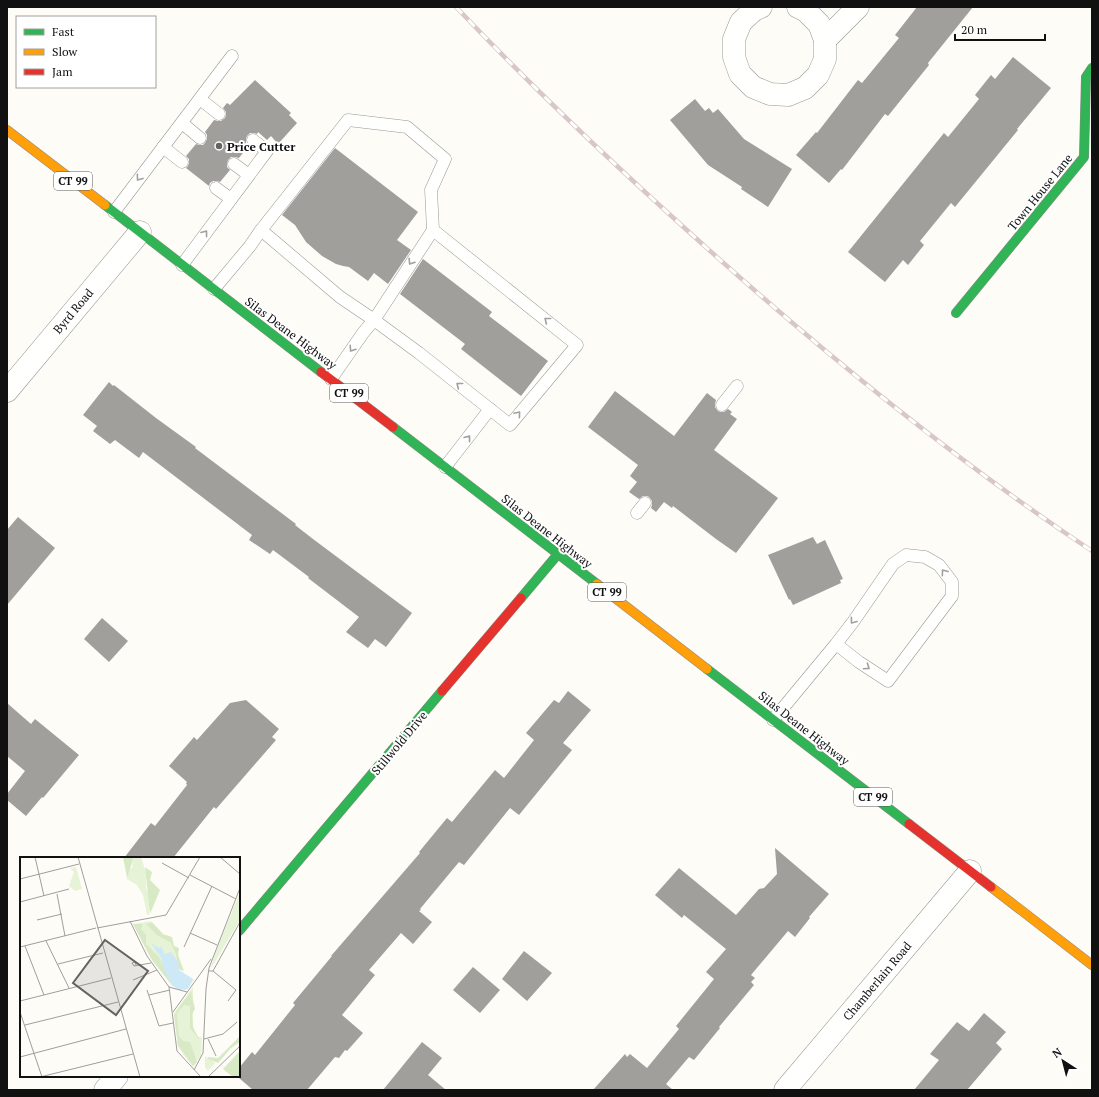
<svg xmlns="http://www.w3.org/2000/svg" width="1099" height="1097" font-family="'PT Serif',serif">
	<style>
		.building { fill: #a19f9c }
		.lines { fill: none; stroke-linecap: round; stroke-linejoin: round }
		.lane-casing { stroke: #979795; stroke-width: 13 }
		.street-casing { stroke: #979795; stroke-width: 23 }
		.fast-casing { stroke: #8e8d8b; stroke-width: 10 }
		.slow-casing { stroke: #8e8d8b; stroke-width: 10 }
		.jam-casing { stroke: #8e8d8b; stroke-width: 10 }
		.lane { stroke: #fffffe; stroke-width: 12 }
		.street { stroke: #fffffe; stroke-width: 22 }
		.fast { stroke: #30b455; stroke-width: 9 }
		.slow { stroke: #ff9f0a; stroke-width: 9 }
		.jam { stroke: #e5322d; stroke-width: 9 }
		.rail-casing { stroke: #d9c6c7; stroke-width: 4.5 }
		.rail { stroke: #fff; stroke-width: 3; stroke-dasharray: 9; stroke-linecap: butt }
		.oneway { stroke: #a0a09f }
		.poi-dot { fill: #646362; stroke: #fff; stroke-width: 1.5 }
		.labels { text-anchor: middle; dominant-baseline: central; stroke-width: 4; stroke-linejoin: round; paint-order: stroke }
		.shield { fill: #fff; stroke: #585858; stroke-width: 1 }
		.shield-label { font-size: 11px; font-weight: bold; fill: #111 }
		.poi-label { font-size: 12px; font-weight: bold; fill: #111; stroke: #fff; text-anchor: start }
		.street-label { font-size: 12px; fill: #111; stroke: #fff }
		.inset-road { fill: none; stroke: #9f9e9b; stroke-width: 1 }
		.view { fill: #646362; fill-opacity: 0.15; stroke: #646362; stroke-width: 2 }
		.inset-edge { fill: none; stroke: #111; stroke-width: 2 }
	</style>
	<rect width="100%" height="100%" fill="#fdfcf7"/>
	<g class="building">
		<path d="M917,7H973L928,63L929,65L888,116L885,114L842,170L841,169L829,183L796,155L816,132L817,133L858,80L862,83L899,38L895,35Z"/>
		<path d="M1013,57L1051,88L1017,129L1018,130L955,207L951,203L920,241L924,245L908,265L903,260L885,282L848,252L944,133L948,137L979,99L975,95L991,75L995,79Z"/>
		<path d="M255,80L291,113L289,115L297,123L278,144L271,136L267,140L258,132L257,134L254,133H250L247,136L246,139V143L248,146L239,158L235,157H231L228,160L227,164V167L230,170L220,182L217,181H213L210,183L209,186L186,168L188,166L189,163V159L186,156L196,144L199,145H203L205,143L207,139V135L205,132L214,120L218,121H221L225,118L226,115V112L223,108L227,103L230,105Z"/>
		<path d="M695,99L705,111L709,108L713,113L718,109L744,139L792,169L768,207L741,189L742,187L708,165L670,120Z"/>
		<path d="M335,148L418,212L397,240L411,250L388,284L374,273L368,281L349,267L343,266L336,264L322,256L306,242L295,225L282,215Z"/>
		<path d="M423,259L492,312L489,316L548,361L521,396L461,349L465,344L400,294Z"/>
		<path d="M109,382L113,386L114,385L156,418L196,447L195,448L296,524L295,525L313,539L412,613L386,647L375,639L368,648L346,632L359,617L308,578L309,577L273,550L270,554L249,540L252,535L143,452L139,458L115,440L110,444L93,431L97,426L83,415Z"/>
		<path d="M615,391L674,436L707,393L716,400L715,404V407L718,411L721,412H724L728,409L732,412L730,414L737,419L714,450L778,498L736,553L716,539L673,506L672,508L664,502L656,512L651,508L652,505V501L649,497L647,496H643L639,499L629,492L637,482L630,476L638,465L588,427Z"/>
		<path d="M18,517L55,548L7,605V530Z"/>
		<path d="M813,537L817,544L825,540L843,579L840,580L841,583L793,605L790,599L789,600L768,555Z"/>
		<path d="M102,618L128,641L109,662L84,639Z"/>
		<path d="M568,691L591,710L563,743L572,750L519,815L510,808L464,865L459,862L420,909L421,910L419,911L432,922L413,944L401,933L369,970L375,975L342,1015L363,1033L347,1051L345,1050L339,1058L335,1057L307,1090H253L239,1078V1068L252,1052L255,1055L295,1005L293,1003L332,956H331L420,853L419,852L447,818L452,822L495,770L504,778L534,740L526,733L554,700L559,703Z"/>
		<path d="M246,700L279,729L272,737L276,740L216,809L214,807L173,858H124L151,823L155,826L187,785L186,783L187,782L169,766L194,737L197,740L230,703Z"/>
		<path d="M7,703L31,724L35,719L79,755L43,798L42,797L26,816L7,800V794L25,771L7,756Z"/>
		<path d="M775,848L829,894L809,917L810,918L795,937L788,931L751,975L755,978L751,982L754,985L719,1027L720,1028L694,1060L689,1057L666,1084L673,1090H593L625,1054L627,1057L630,1054L647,1068L679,1029L676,1026L714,979L706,972L726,949L684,915L682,918L655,895L679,868L736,915L759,889L764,888L777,874Z"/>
		<path d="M524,951L552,973L527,1001L502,979Z"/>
		<path d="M473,967L500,990L480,1013L453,990Z"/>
		<path d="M984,1013L1006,1032L996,1043L1002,1049L967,1090H914L939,1060L930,1054L957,1022L969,1031Z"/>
		<path d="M422,1042L442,1058L428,1075L446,1090H383Z"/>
	</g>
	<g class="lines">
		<g class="lane-casing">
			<g id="lane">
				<path d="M200,99L219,114"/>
				<path d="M182,123L200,138"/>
				<path d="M163,147L182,162"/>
				<path d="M234,164L249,175"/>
				<path d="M216,188L231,199"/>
				<path d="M114,212L232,56"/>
				<path d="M261,230L340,297L374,320L419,353L510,425L577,345L433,230"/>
				<path d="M182,265L267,151L253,140"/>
				<path d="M214,289L250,246L261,230L348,120L407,127L445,159L431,190L433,230L374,320L363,333L331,379"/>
				<path d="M722,405L737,386"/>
				<path d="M445,467L490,409"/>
				<path d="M637,513L645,503"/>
				<path d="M773,720L836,644L853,622L893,564L906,555L925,557L939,565L952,582V596L888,681L859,662L836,644"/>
			</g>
		</g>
		<g class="street-casing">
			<g id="street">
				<path d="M761,7L754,10L741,22L734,39V57L740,74L753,87L770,94L788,95L805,88L818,75L825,59V40L819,24L806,11L798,7"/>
				<path d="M825,40L858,7"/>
				<path d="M7,391L140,232"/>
				<path d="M105,1090L117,1076"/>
				<path d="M785,1090L970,871"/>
			</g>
		</g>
		<g class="fast-casing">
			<g id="fast">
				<path d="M105,205L321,372"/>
				<path d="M956,313L1084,157L1086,77L1092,68"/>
				<path d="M393,427L597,584"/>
				<path d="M521,598L558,554"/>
				<path d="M707,669L909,824"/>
				<path d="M239,931L442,691"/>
			</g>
		</g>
		<g class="slow-casing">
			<g id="slow">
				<path d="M7,130L105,205"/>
				<path d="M597,584L707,669"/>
				<path d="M991,887L1092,965"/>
			</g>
		</g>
		<g class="jam-casing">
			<g id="jam">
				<path d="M321,372L393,427"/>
				<path d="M442,691L521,598"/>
				<path d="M909,824L991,887"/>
			</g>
		</g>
		<use href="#lane" class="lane"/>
		<use href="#street" class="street"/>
		<use href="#fast" class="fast"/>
		<use href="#slow" class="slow"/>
		<use href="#jam" class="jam"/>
		<g class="rail-casing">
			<path id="rail" d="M456,7C530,85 609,160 689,232C816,347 949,456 1092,551"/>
		</g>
		<use href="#rail" class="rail"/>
	</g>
	<defs><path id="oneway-chevron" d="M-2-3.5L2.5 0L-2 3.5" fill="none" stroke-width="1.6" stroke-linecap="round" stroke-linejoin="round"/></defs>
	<g class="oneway">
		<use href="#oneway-chevron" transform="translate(139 178) rotate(126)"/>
		<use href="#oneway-chevron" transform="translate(205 233) rotate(-53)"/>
		<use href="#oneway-chevron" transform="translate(411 262) rotate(123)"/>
		<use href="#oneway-chevron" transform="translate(547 320) rotate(-141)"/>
		<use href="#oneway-chevron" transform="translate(352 349) rotate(124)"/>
		<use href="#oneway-chevron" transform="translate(459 385) rotate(-142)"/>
		<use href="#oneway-chevron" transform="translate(518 414) rotate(-50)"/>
		<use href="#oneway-chevron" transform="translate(468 438) rotate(-52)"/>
		<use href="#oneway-chevron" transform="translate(944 572) rotate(-126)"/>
		<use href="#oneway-chevron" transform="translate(853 621) rotate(126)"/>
		<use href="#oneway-chevron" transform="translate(867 667) rotate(34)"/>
	</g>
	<circle class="poi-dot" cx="219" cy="146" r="4"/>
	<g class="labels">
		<g class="shield">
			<rect x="54" y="172" width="38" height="18" rx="3"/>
			<rect x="330" y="384" width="38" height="18" rx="3"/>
			<rect x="588" y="583" width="38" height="18" rx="3"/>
			<rect x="854" y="788" width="38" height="18" rx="3"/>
		</g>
		<g class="shield-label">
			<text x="73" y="181">CT 99</text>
			<text x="349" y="393">CT 99</text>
			<text x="607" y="592">CT 99</text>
			<text x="873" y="797">CT 99</text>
		</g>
		<g class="poi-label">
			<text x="227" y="146">Price Cutter</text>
		</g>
		<g class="street-label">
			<text transform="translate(1040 192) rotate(-51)">Town House Lane</text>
			<text transform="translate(73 311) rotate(-50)">Byrd Road</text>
			<text transform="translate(291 333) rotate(37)">Silas Deane Highway</text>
			<text transform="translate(547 531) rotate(38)">Silas Deane Highway</text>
			<text transform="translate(804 728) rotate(38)">Silas Deane Highway</text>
			<text transform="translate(399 743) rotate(-50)">Stillwold Drive</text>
			<text transform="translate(877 981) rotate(-50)">Chamberlain Road</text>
		</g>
	</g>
	<g transform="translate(20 857)">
		<rect width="220" height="220" fill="#fdfcf7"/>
		<path d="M104,0H121L126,16V31L130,39L129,58H127L123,38L117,28L107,22V14L112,11L113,4ZM56,10L62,32L55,34L49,29L54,15L50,11ZM220,35V63L190,113L195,97ZM132,64L129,66L140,79L153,86L159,100V115L174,123L166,133L152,129L130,100L113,67ZM173,130V175L178,180H182L181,199L173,210L158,190L154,156ZM185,199L195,206L188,214L185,210Z" fill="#e7f3d7"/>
		<path d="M103,0H112L113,3L107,21ZM125,10L132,15L130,23L140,33L130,57ZM132,65L143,77L152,80L154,89L159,91L158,98L164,114L158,112L156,97L151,86L137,78L126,67ZM113,67H123L121,72L126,78V87L139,100L153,129L132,103ZM171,134L175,152L172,157L173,170L180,184L170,171V149L164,148L157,156L159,179L163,184L170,185L177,205L173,209L158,188L154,158ZM220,179V185L211,191L198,206L188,202V200L198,201ZM220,194V220H213L203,212Z" fill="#d8eac5"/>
		<path d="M131,86L139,91L142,90L144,97L151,95L158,105L159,113L173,122L168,132L159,133L153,129L144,113L141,100Z" fill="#cde8f7"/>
		<path class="inset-road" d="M15,0L24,39M58,0L120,220M200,0L220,17M142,6L169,21M170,18L216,42M0,22L59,7M37,37L45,79M0,45L49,32M17,63L42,57M110,64L127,99L149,130L157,194L181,220M77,71L146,58L180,0M170,76L197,88M26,84L49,131M5,89L24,138M0,90L76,71M164,90L192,29M38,107L83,96M116,108L115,105L112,106L114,109L131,106M189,114H193L220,65M193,114L216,133L208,144M113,123L137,113M149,130L167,135M127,133L139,169L153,166M129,138L150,133M0,144L91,121M0,155L22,220M153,155L191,102M5,168L98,145M184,182L203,177L217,165M188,182L196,199M0,200L106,172M174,213L183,196L186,132L189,111L220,31M20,220L113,197M188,220L220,189"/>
		<path class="view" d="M85,83L128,114L96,158L53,126Z"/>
		<rect width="220" height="220" class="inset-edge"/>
	</g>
	<rect width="1099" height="1097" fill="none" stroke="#111111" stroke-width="16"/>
	<rect x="16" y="16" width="140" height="72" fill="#ffffff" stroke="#a0a0a0"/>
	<rect x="24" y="29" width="20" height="6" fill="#30b455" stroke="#a0a0a0"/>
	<text x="52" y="36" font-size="12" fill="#111111">Fast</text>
	<rect x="24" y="49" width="20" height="6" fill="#ff9f0a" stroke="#a0a0a0"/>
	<text x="52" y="56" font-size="12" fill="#111111">Slow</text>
	<rect x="24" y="69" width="20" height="6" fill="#e5322d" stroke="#a0a0a0"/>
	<text x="52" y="76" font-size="12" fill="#111111">Jam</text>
	<g transform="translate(1063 1061) rotate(324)" stroke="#ffffff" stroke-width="3" paint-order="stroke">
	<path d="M0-3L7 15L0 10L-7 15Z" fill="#111111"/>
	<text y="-6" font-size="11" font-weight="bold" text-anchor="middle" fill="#111111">N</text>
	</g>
	<path d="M955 34v6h90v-6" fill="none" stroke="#111111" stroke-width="2"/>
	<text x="961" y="34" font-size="12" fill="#111111" stroke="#ffffff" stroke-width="3" paint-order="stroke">20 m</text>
</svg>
